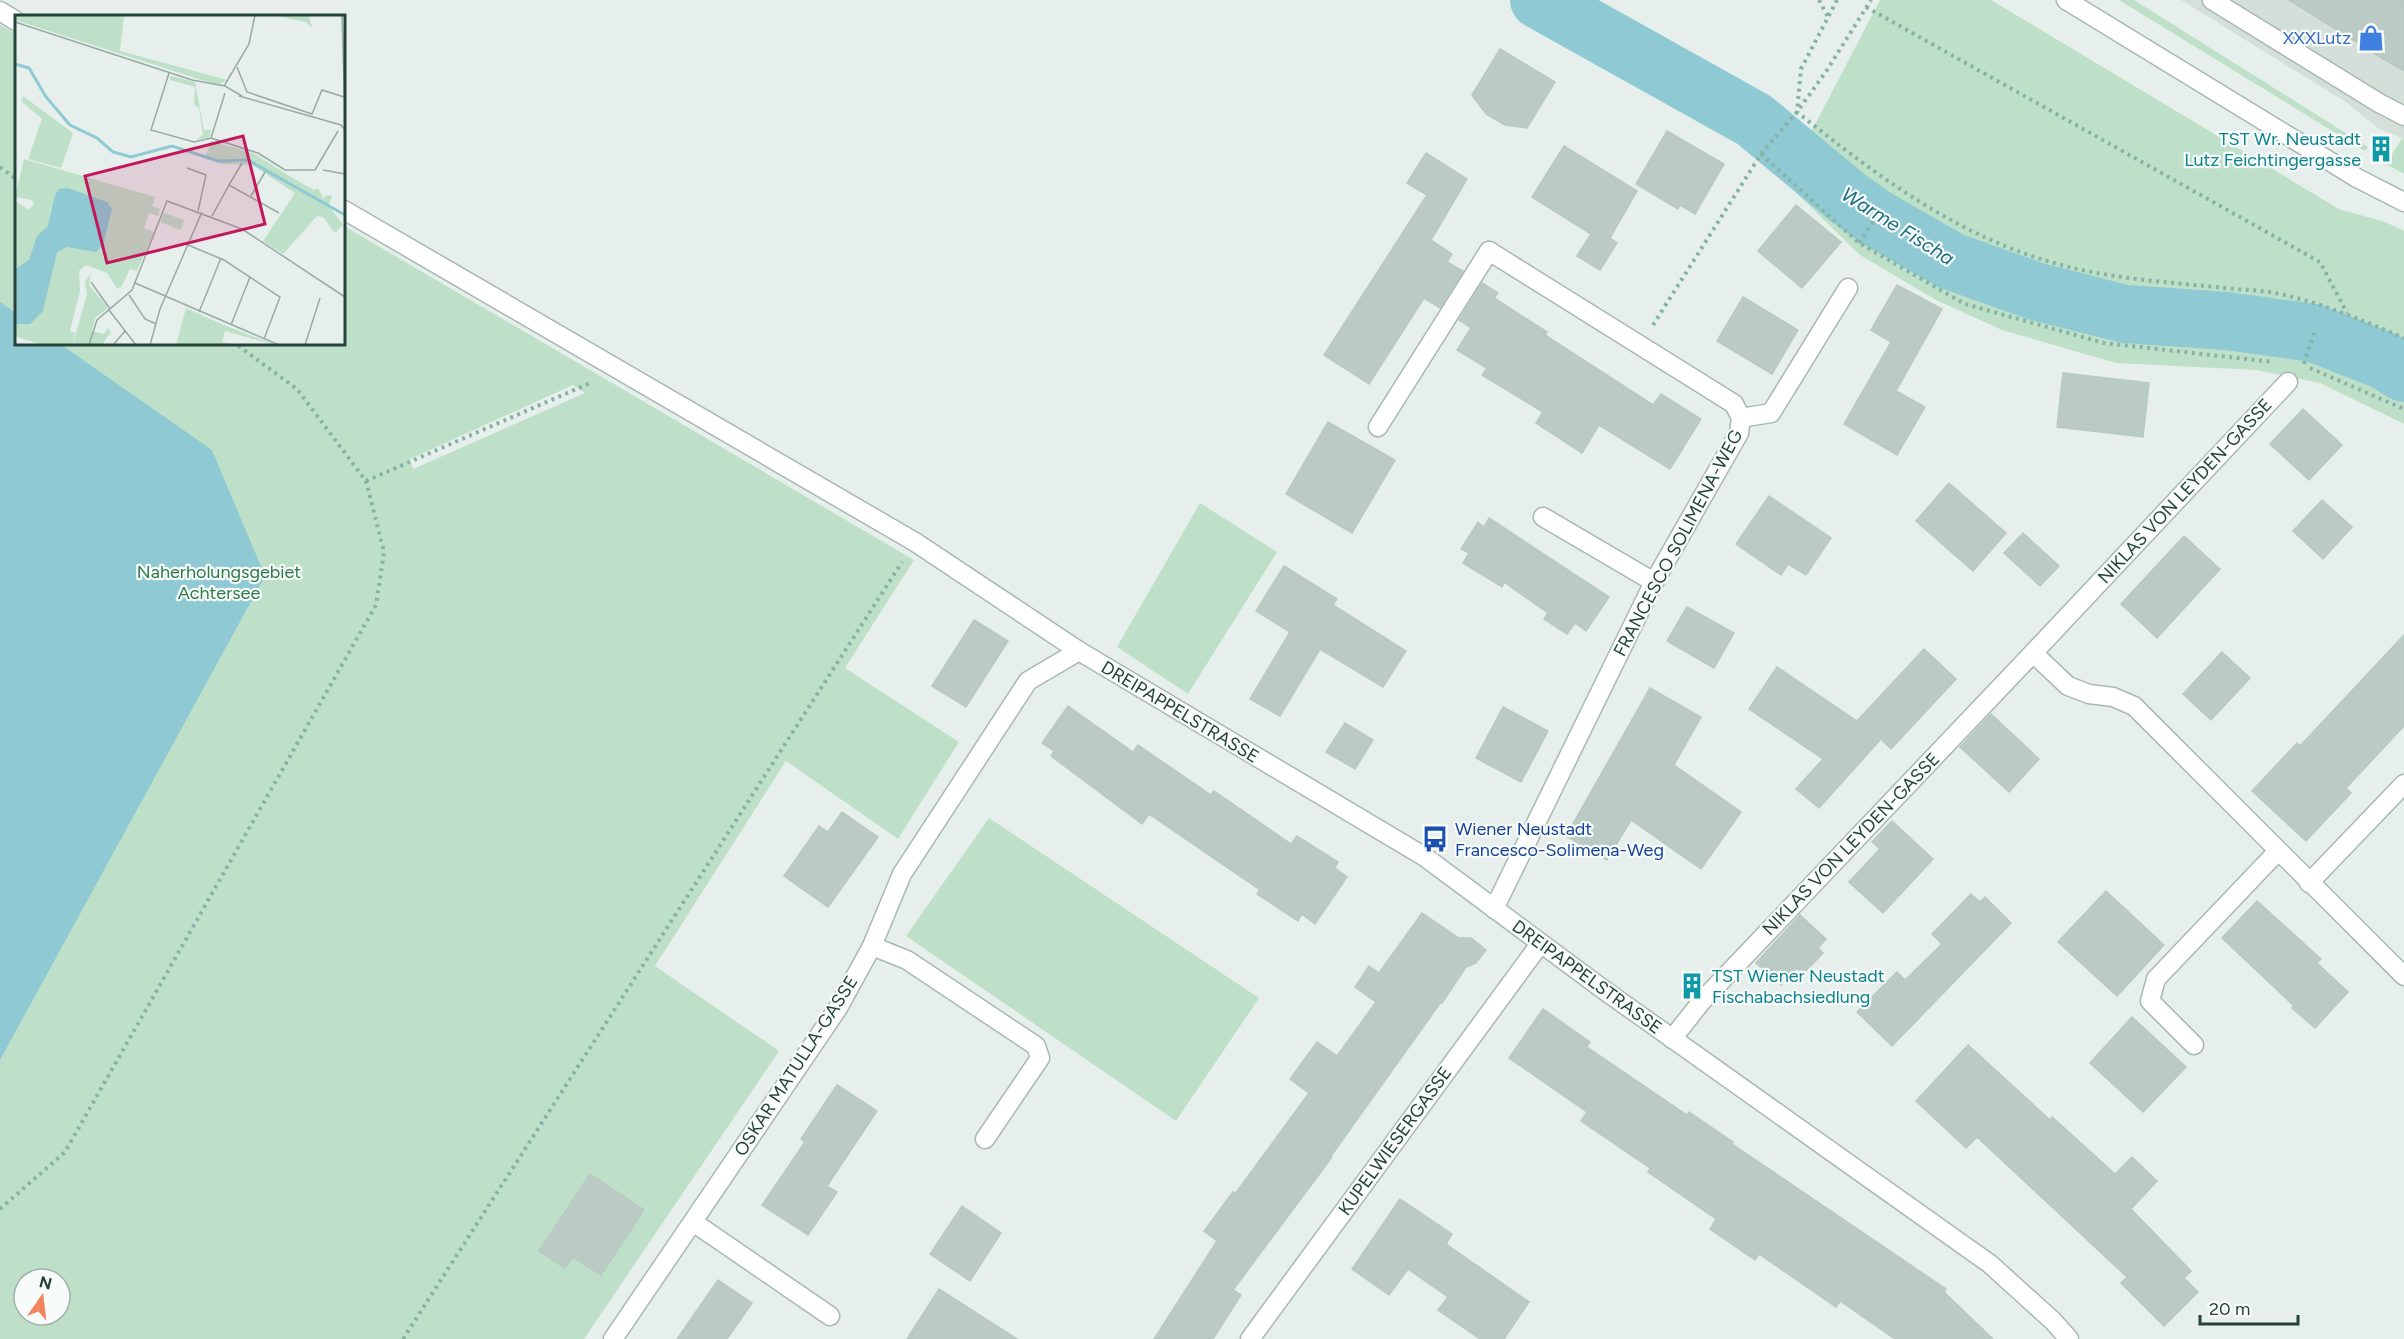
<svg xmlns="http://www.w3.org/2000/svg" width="2404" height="1339" font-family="Figtree,sans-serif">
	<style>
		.built { fill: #d4dfda }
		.green { fill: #bfe0c8; fill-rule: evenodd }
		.water { fill: #8ec9d4 }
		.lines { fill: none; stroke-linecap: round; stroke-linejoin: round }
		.river { stroke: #8ec9d4; stroke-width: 58 }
		.building { fill: #bbcac4; stroke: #b8c9c2; stroke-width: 1.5 }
		.lane-casing { stroke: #a8b8b2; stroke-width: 21 }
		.street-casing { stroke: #a8b8b2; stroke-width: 21 }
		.path { stroke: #86b3a5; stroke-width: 4; stroke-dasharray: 3 4.5; stroke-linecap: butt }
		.lane { stroke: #fff; stroke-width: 18 }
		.street { stroke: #fff; stroke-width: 18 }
		.labels { text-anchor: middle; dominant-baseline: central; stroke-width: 4.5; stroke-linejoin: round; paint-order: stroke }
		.shop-label { font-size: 18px; fill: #366cbe; stroke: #f7fbf9; text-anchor: end }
		.culture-label { font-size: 18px; fill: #0d838f; stroke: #f7fbf9; text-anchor: end }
		.street-label { font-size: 18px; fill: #24423a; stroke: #f7fbf9 }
		.park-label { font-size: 18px; fill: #2d7a4b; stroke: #f7fbf9 }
		.transit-label { font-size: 18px; fill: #164399; stroke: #f7fbf9; text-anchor: start }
		.water-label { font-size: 20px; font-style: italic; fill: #1c6f80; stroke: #f7fbf9 }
		.inset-river { fill: none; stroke: #8ec9d4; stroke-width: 3 }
		.inset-road { fill: none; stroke: #98aaa4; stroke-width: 1.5 }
		.view { fill: #c2185b; fill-opacity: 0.15; stroke: #c2185b; stroke-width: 3 }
		.inset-edge { fill: none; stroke: #24423a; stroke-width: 3 }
	</style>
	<rect width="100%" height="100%" fill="#e6efeb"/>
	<path class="built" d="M2181,0H2404V139L2379,129L2346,102Z"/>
	<g class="green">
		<path d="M1880,0H1991L2339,209L2385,222L2404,231V424L2320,383L2257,370L2116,363L2002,330L1936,300L1860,255L1774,171L1781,160L1809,136Z"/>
		<path d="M2119,0H2134L2368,147L2365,151Z"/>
		<path d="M0,25L16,34V344H344V226L914,560L845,668L959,742L898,839L786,761L655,966L779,1051L584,1339H0ZM573,385L585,393L413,469L410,459ZM24,1279H60V1315H24Z"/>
		<path d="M2402,138L2404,139V174L2386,164Z"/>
		<path d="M1200,503L1277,552L1188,694L1117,647Z"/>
		<path d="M989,818L1259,998L1176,1121L906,936Z"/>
	</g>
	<path class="water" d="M0,302L16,313V344H60L212,450L265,576L0,1060Z"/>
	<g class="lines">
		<path class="river" d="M1539,0L1754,120L1848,198L1876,218L1951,261L2035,291L2125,314L2227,321L2314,333L2385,361L2404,373"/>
	</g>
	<g class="building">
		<path d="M2289,0H2404V71L2380,57Z"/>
		<path d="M1500,49L1555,82L1527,128L1505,125L1486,114L1472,95Z"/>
		<path d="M1667,131L1724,164L1695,214L1680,205L1678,209L1636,184Z"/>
		<path d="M1564,146L1637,191L1610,238L1617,243L1600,270L1577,256L1591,234L1532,197Z"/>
		<path d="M1426,153L1467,179L1431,240L1452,254L1447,262L1463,271L1440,308L1424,298L1369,384L1324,355L1427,195L1407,183Z"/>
		<path d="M1796,205L1841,242L1802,288L1758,251Z"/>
		<path d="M1482,283L1498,293L1494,298L1547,332L1545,335L1653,405L1661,394L1701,419L1670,469L1599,425L1582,453L1536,423L1543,412L1482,375L1487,368L1457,350L1471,328L1459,320Z"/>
		<path d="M1897,285L1942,309L1896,391L1925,407L1897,455L1844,424L1891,342L1871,330Z"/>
		<path d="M1743,297L1798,330L1772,374L1717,341Z"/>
		<path d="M2063,373L2149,383L2143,437L2057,427Z"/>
		<path d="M2303,409L2342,445L2309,480L2270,444Z"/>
		<path d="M1328,422L1395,460L1352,533L1286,494Z"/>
		<path d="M1949,483L2006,533L1973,571L1916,521Z"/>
		<path d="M1769,496L1831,538L1806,575L1788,564L1781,575L1736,544Z"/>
		<path d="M2322,500L2352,527L2323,559L2293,531Z"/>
		<path d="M1489,518L1609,597L1586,631L1575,623L1567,634L1544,619L1548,613L1504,582L1502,587L1463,563L1469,553L1461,549L1478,522L1484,527Z"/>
		<path d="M2023,533L2059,566L2040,586L2004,553Z"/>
		<path d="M2184,536L2220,569L2157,638L2121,604Z"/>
		<path d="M1284,566L1337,599L1333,605L1406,651L1383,687L1320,649L1280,716L1250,699L1290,632L1256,611Z"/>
		<path d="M1687,607L1734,633L1714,668L1667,641Z"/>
		<path d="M974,620L1008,641L966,707L932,686Z"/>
		<path d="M2404,635V726L2346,788L2351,793L2306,841L2252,791L2297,743L2300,746Z"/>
		<path d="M1924,649L1956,679L1891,749L1881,739L1819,808L1796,789L1823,759L1749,709L1777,667L1857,721Z"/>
		<path d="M2222,652L2250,678L2211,720L2183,694Z"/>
		<path d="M1650,688L1701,717L1674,765L1741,812L1701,869L1631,820L1607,860L1566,836Z"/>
		<path d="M1068,706L1133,752L1138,745L1211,795L1214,791L1291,844L1297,836L1338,862L1335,868L1347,877L1315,924L1302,914L1298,921L1257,894L1260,890L1149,814L1142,824L1051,756L1054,751L1042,743Z"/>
		<path d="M1503,707L1548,731L1521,782L1476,758Z"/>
		<path d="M1991,714L2039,759L2009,792L1960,747Z"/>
		<path d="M1345,723L1373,740L1355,769L1326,752Z"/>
		<path d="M842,812L878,837L828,907L784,876L819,826L828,832Z"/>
		<path d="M1892,821L1933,859L1883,913L1849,882L1880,849L1872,842Z"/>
		<path d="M2106,891L2164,945L2117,996L2058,942Z"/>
		<path d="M1971,894L1980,902L1985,897L2011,923L1892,1046L1857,1012L1897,972L1905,980L1942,944L1932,934Z"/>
		<path d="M2257,901L2321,959L2317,963L2348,992L2315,1028L2292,1008L2294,1006L2222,938Z"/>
		<path d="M1422,913L1459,938H1471L1486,950L1476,963L1466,967L1442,1003L1441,1002L1331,1156L1332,1157L1233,1290L1241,1295L1213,1339H1154L1217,1241L1204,1231L1233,1192L1235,1194L1309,1093L1290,1079L1317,1042L1337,1056L1376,1002L1355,987L1369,966L1379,973Z"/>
		<path d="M1800,915L1826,939L1818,948L1823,953L1803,974L1797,968L1781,985L1756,963Z"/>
		<path d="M1543,1009L1590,1042L1587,1047L1687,1115L1689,1112L1733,1142L1732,1144L1946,1289L1944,1292L1993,1339H1895L1840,1301L1836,1307L1759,1254L1755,1260L1710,1229L1716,1219L1648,1172L1650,1168L1581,1121L1587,1112L1509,1058Z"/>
		<path d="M2132,1017L2186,1067L2143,1112L2090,1063Z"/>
		<path d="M1968,1045L2050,1120L2052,1117L2115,1174L2132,1157L2157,1181L2131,1209L2191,1271L2184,1278L2198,1292L2164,1326L2121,1283L2127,1277L1977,1137L1966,1148L1916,1101Z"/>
		<path d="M837,1085L877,1111L827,1186L837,1192L808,1235L762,1205L805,1142L801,1139Z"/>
		<path d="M590,1174L644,1210L601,1275L573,1257L565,1268L539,1251Z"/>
		<path d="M1400,1199L1452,1234L1446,1244L1529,1302L1504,1339H1480L1438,1310L1448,1297L1408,1269L1389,1295L1352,1269Z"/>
		<path d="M962,1206L1001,1233L970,1281L930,1254Z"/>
		<path d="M718,1280L752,1303L727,1339H677Z"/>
		<path d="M939,1289L1017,1339H907Z"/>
	</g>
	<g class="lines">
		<g class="lane-casing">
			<g id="lane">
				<path d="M2212,0L2379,103L2404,116"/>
				<path d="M0,11L16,21"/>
				<path d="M344,210L915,542L1079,651"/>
				<path d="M1741,418L1771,413L1848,288"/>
				<path d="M1378,427L1489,251"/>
				<path d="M1543,517L1654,582"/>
				<path d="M872,946L907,960L1036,1046L1040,1058L985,1139"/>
				<path d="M2194,1045L2150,1001L2156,979L2278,851"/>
				<path d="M693,1222L830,1316"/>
			</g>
		</g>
		<g class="street-casing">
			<g id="street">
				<path d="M2066,0L2357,178L2404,202"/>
				<path d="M1489,251L1734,404L1741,418L1739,433L1654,582L1494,909"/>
				<path d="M2033,653L2288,382"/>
				<path d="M2309,883L2404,784"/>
				<path d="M1672,1039L1702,1001L2033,653L2068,686L2089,694L2113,697L2134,706L2404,976"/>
				<path d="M613,1339L838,1008L872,946L902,874L1028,681L1079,651L1425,857L1604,990L1990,1264L2053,1321L2069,1339"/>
				<path d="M1250,1339L1540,944"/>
			</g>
		</g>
		<g class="path">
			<path d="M1819,0L1828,17"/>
			<path d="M1837,0L1801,69L1797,112C1876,175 1955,235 2054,263C2109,279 2168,282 2225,288C2242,290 2259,290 2275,293C2320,302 2362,320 2404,338"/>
			<path d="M1866,7L2320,262L2347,313"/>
			<path d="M1761,154L1859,243L1965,304L2104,343L2273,362"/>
			<path d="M0,167L16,179"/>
			<path d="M1859,243L1876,218"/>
			<path d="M1653,325L1761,154L1797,112L1827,70L1871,0"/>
			<path d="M2304,364L2314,333"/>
			<path d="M2310,368L2404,409"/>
			<path d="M366,481L590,383"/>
			<path d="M0,1209L65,1152L376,605L384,552L366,481L297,389L236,344"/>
			<path d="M403,1339L902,562"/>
		</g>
		<use href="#lane" class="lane"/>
		<use href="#street" class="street"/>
	</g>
	<defs>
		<g id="shop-bare" transform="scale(2.07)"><path d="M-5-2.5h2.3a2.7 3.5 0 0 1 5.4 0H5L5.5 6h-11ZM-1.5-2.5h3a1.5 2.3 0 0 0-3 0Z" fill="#3f7fe0" stroke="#f7fbf9" stroke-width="2.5" paint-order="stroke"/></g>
		<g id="building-bare" transform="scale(2.07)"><path d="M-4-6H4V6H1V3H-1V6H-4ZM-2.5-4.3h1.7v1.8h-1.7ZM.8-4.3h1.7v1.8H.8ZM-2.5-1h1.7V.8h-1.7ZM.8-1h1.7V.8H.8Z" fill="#0f9aa8" stroke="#f7fbf9" stroke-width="2.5" paint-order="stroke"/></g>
		<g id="bus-bare" transform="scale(2.07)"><path d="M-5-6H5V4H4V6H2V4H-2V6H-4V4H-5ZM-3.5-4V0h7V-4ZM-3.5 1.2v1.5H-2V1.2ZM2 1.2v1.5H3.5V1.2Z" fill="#1a4fb4" stroke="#f7fbf9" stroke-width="2.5" paint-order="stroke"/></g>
	</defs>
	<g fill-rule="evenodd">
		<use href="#shop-bare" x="2371" y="38"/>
		<use href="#building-bare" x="2381" y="149"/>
		<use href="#bus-bare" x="1435" y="839"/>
		<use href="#building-bare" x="1692" y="986"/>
	</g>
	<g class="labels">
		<g class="shop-label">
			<text x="2351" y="38">XXXLutz</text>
		</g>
		<g class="culture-label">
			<text x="2361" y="139">TST Wr. Neustadt<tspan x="2361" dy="21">Lutz Feichtingergasse</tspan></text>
			<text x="1712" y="976" text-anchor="start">TST Wiener Neustadt<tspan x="1712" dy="21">Fischabachsiedlung</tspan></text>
		</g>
		<g class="street-label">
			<text transform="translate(2185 491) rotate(-47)">NIKLAS VON LEYDEN-GASSE</text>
			<text transform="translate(1678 543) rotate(-62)">FRANCESCO SOLIMENA-WEG</text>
			<text transform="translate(1180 712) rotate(31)">DREIPAPPELSTRASSE</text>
			<text transform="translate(1851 844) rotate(-46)">NIKLAS VON LEYDEN-GASSE</text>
			<text transform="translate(1587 977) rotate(36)">DREIPAPPELSTRASSE</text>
			<text transform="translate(796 1066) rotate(-57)">OSKAR MATULLA-GASSE</text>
			<text transform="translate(1395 1141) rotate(-54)">KUPELWIESERGASSE</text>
		</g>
		<g class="park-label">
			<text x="219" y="572">Naherholungsgebiet<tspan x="219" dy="21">Achtersee</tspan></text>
		</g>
		<g class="transit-label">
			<text x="1455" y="829">Wiener Neustadt<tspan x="1455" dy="21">Francesco-Solimena-Weg</tspan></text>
		</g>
		<g class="water-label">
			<text transform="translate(1898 226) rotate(32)">Warme Fischa</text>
		</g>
	</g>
	<g transform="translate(15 15)">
		<rect width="330" height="330" fill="#e6efeb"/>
		<path d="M0,0H109L105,36L212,65L202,70L0,5ZM256,0H294L297,13L291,7ZM156,61L180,67L189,115H196L194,122L181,125L188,120L184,93L179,90L180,72L155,65L149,81ZM8,81L58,118L46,153L13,144L27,104L6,86ZM196,126L238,138L281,165L299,175L303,173L309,184L311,180L317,181L314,191L328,210L320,218L308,202L302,201L268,239L248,226L280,178L237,150L207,149L190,143ZM9,144L140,182L137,191L145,194L143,201L134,198L129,213L139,217L122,256L115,254L106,272L102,274L92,258L71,250L64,256L65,276L55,316L60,318L58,329L72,279L70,267L76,258L74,270L93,293L80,303L77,316L89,319L93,313L96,317L87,330H28L0,321V186L14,195L19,189L17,185L0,182ZM149,198L169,205L166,215L145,207ZM171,293L209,310L260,330L210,316L207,327L222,330H161Z" fill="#bfe0c8"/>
		<path d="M53,173L92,187L97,194L88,230L81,237L52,232L42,237L28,296L15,309H0V254L14,245L22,221L33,211L40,180L44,174Z" fill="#8ec9d4"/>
		<path class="inset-river" d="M0,49L14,53L31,82L55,110L82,123L98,137L116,142L157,131L203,146L233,145L330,200"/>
		<path class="inset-road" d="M327,0L330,100M0,7L177,65L210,71L227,81M222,52L232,77L297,99L307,75L329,82M154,58L136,115L179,127L196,123M209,71L234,29L240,0M224,81L326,110L329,114M196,123L243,138L270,155H300M196,123L210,78M172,153L191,160L183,196M300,155L323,116M308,155L330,159M214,170L227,148M236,181L250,157M197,201L214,170L264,198M173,230L209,245L265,282L249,324M76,267L95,294M120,268L264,330M114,280L130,304L141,309M94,295L121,330M184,297L206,243M216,310L235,262M74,330L82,305L117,275L152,186L227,214L330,282M98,330L110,316M135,330L145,294L187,197M290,330L305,283"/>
		<path class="view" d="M228,121L250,209L92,248L70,161Z"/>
		<rect width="330" height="330" class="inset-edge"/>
	</g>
	<g transform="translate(42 1297) rotate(14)"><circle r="28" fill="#f7fbf9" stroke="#a3b1ad" stroke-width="1.5"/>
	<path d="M0-4.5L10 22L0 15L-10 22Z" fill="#f4845f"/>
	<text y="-9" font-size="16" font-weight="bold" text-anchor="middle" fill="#24423a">N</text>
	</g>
	<path d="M2200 1315v9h98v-9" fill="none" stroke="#24423a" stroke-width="3"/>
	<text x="2209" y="1315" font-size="18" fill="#24423a" stroke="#f7fbf9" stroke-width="4.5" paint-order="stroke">20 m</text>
</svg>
